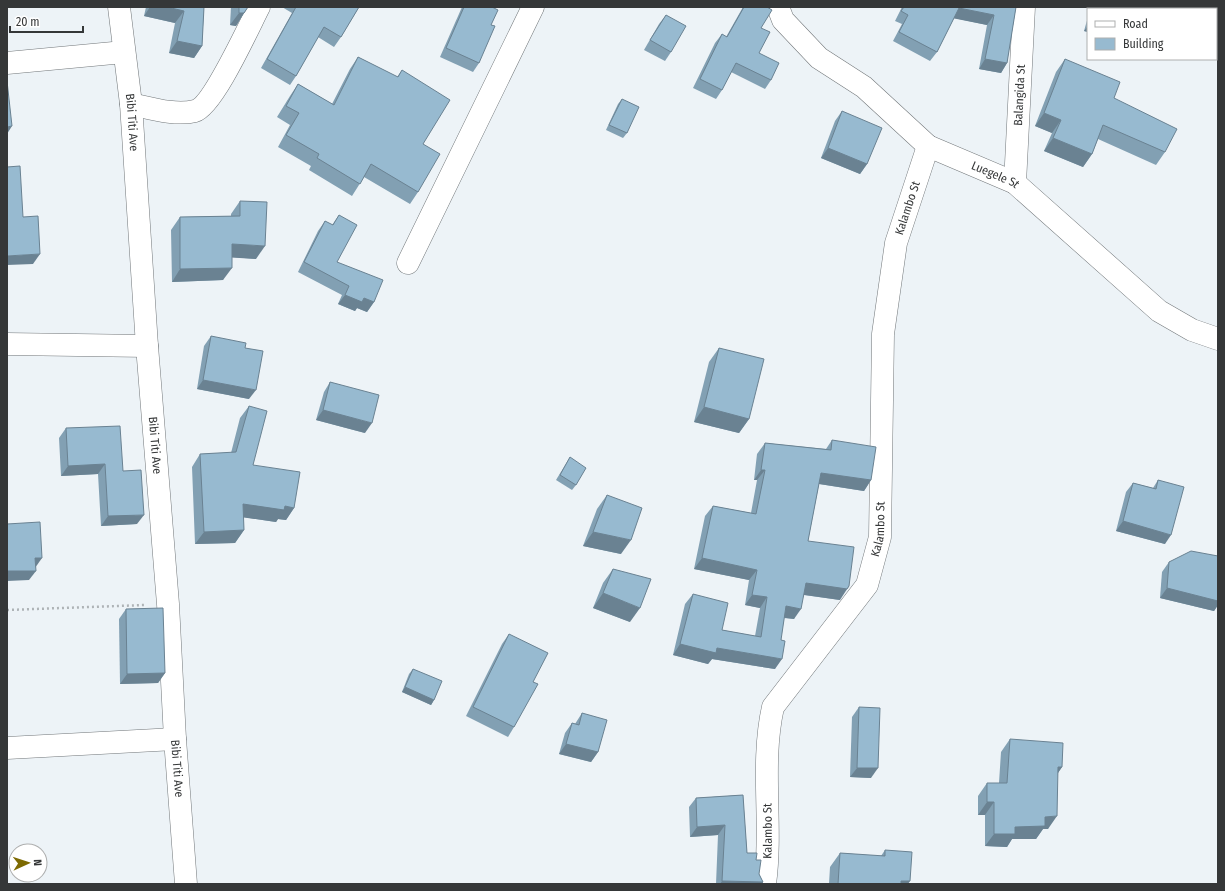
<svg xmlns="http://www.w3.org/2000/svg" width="1225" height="891" font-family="'Fira Sans Condensed',sans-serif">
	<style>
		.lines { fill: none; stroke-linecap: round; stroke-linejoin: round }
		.minor-casing { stroke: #72777a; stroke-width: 23 }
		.path { stroke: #aeb3b6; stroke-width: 2.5; stroke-dasharray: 2 3; stroke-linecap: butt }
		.minor { stroke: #fff; stroke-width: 22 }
		.wall { fill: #82a0b3 }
		.shaded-wall { fill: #6a8292 }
		.building { fill: #97bad0; stroke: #6a8292 }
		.labels { text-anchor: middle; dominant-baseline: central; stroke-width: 3.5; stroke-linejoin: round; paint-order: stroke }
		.street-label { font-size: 12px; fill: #353738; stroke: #fff }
	</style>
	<rect width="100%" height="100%" fill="#edf3f7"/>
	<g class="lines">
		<g class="minor-casing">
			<g id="minor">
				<path id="s1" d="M119,7L131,104L147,346L168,604L175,739L186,884"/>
				<path id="s2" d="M778,7L783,20L819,58L864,87L928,146L1015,183L1159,311L1192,330L1218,339"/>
				<path d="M7,63L124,52"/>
				<path d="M131,104C150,108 175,116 195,111C213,106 249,26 259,7"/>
				<path id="s3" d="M1015,183L1024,7"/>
				<path d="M408,263L533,7"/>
				<path d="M7,344L147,346"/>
				<path d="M7,748L175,739"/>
				<path id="s4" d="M765,884C773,825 760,765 773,707L867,585L880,537L883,334L896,243L928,146"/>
			</g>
		</g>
		<path class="path" d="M7,610L145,605"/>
		<use href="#minor" class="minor"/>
	</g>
	<g class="wall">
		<path d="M146,7H204L202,46L194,58L169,53L175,23L144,16Z"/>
		<path d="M231,7H248L236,26L230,25Z"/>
		<path d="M282,7H359L341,37L334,47L318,37L296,76L290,85L261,68L292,13Z"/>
		<path d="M462,7H492L491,25L479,63L473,72L440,57Z"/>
		<path d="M743,7H767L761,28L759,53L771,80L765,89L731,72L722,90L716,99L693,88L715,43L722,34L726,37Z"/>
		<path d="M902,7H1016L1007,63L1001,73L979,69L987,25L954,18L937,52L930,61L893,41L902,24L895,21Z"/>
		<path d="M1091,7H1119V9H1090Z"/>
		<path d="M666,15L671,52L665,61L644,50L659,24Z"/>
		<path d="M1088,17V32L1084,31Z"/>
		<path d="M358,57L397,77L402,70L423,144L418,192L410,204L364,177L352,196L309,170L311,166L278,147L290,125L277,117L290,96L298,84L332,104L350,69Z"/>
		<path d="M1065,59L1114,98L1165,152L1156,165L1098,139L1092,154L1083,167L1044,151L1052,133L1035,126L1056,72Z"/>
		<path d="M622,99L627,133L623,138L606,130L618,104Z"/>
		<path d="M842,111L867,164L860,174L821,158L835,121Z"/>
		<path d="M240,201L256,259L232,257L223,280L172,282L171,230L180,217L231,216V214Z"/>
		<path d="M339,215L337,262L374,302L367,312L357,308L355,311L338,304L342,295L298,272L318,231L325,221L332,225Z"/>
		<path d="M211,336L245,348L249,399L197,389L204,346Z"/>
		<path d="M719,348L749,419L739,433L694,422L709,362Z"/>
		<path d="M330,382L365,433L316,420L324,392Z"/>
		<path d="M249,406L253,465L294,508L286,520L278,519L276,522L243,517L244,530L235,543L195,544L192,467L200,454L231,453L240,418Z"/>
		<path d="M66,428L123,471L137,524L101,526L98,474L61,476L59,438Z"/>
		<path d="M832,440L871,480L864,491L819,484L808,541L840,600L804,595L794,619L784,618L775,669L712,659L708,664L673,655L685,604L693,594L722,630L755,636L760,608L745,605L749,580L694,569L705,516L713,506L751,513L757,480H754L757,454L765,443L826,449Z"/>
		<path d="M570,457L576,485L572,490L556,480Z"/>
		<path d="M1158,480L1165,544L1116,531L1126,492L1133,483L1153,488Z"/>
		<path d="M607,495L621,554L583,546L597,509Z"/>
		<path d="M1218,556V605L1214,611L1160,598L1162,572L1169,562Z"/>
		<path d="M613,569L630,622L593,608L603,583Z"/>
		<path d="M126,609L165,673L158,683L120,684L119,619Z"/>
		<path d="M509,634L533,682L514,727L508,737L466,716L502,644Z"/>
		<path d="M413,669L434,700L431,705L402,692L409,674Z"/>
		<path d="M859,707L871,778L850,777L852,717Z"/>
		<path d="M582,713L598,752L591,762L559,754L565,733L572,723L575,724Z"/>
		<path d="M1010,739L1062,767L1058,773L1048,829H1043L1036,839H1012L1007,847L985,846V815H978V796L987,783H999L1001,752Z"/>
		<path d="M743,795L747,853L756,860L759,874L763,882L762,884H716L718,835L690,837L689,807L696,798Z"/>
		<path d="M885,850L908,884H829L830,867L840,853L881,856Z"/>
	</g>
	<g class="shaded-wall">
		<path d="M150,7H167L184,11L175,23L144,16Z"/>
		<path d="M959,8L994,15L987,25L952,18Z"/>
		<path d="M239,13H244L236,26L230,25Z"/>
		<path d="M1088,26V32L1084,31Z"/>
		<path d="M177,41L202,46L194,58L169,53Z"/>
		<path d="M985,59L1007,63L1001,73L979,69Z"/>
		<path d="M1044,113L1061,120L1052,133L1035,126Z"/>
		<path d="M12,126L7,134V127Z"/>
		<path d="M1053,138L1092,154L1083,167L1044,151Z"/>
		<path d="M828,148L867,164L860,174L821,158Z"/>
		<path d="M232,244L265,246L256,259L223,257Z"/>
		<path d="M40,254L33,264L7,265V256Z"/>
		<path d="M232,268L223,280L172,282L180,269Z"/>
		<path d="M345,295L364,298L374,302L367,312L357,308L355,311L338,304Z"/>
		<path d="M203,380L256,390L249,399L197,389Z"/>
		<path d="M704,407L749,419L739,433L694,422Z"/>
		<path d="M323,410L372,423L365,433L316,420Z"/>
		<path d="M105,464L98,474L61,476L68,466Z"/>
		<path d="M761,470H765L757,480H754Z"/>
		<path d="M821,473L871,480L864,491L813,483Z"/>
		<path d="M243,504L285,506L294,508L286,520L278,519L276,522L234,516Z"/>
		<path d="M144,515L137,524L101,526L108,516Z"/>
		<path d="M1123,521L1171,535L1165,544L1116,531Z"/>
		<path d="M244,530L235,543L195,544L204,532Z"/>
		<path d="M593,532L631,540L621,554L583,546Z"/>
		<path d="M35,558H42L35,568Z"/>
		<path d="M702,558L757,570L749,580L694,569Z"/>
		<path d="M7,571H36L29,580L7,581Z"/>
		<path d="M806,583L849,586L840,600L798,594Z"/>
		<path d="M1167,588L1218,601V605L1214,611L1160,598Z"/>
		<path d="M603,593L640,608L630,622L593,608Z"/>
		<path d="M752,595L767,597L760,608L745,605Z"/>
		<path d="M786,606L801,609L794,619L779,617Z"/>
		<path d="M680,644L717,648L782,659L775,669L712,659L708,664L673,655Z"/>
		<path d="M165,673L158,683L120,684L127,674Z"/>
		<path d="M405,687L434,700L431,705L402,692Z"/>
		<path d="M566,744L598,752L591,762L559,754Z"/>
		<path d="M1058,767H1062L1053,780Z"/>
		<path d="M857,768H878L871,778L850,777Z"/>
		<path d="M987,802H994L985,815H978Z"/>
		<path d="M1057,816L1048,829H1043L1036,839H1012L1007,847L985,846L994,834L1045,817Z"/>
		<path d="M725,825L718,835L690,837L697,827Z"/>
		<path d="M722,881L763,882L762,884H720Z"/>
		<path d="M901,881H910L908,884H898Z"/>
	</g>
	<g class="building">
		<path d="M167,7H204L202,46L177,41L184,11Z"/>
		<path d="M239,7H248L244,13H239Z"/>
		<path d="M296,7H359L341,37L324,27L296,76L267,59Z"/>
		<path d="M464,7H492L498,10L491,25L495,26L479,63L446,48Z"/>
		<path d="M744,7H767L772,10L761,28L770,32L759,53L779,63L771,80L736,63L722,90L700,79L722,34L727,37Z"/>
		<path d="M904,7H1016L1007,63L985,59L994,15L959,8L937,52L899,32L908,15L901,11Z"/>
		<rect x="1094" y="7" width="25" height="2"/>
		<path d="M666,15L686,26L671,52L650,40Z"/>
		<path d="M358,57L398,77L402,70L450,100L423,144L440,154L418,192L371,164L360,184L317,158L319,154L286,135L299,113L286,106L298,84L334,105Z"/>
		<path d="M1065,59L1120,82L1114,98L1177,129L1165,152L1103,125L1092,154L1053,138L1061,120L1044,113Z"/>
		<path d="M7,81L12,126L7,127Z"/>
		<path d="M622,99L639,107L627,133L609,125Z"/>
		<path d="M842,111L882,128L867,164L828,148Z"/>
		<path d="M20,166L23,217L38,216L40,254L7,256V167Z"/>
		<path d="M240,201L267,202L265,246L232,244V268L180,269V217L240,216Z"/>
		<path d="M339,215L357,225L337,262L383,280L374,302L364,298L362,302L345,295L349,286L304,262L325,221L333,225Z"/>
		<path d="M211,336L246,343L245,348L263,351L256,390L203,380Z"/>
		<path d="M719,348L764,359L749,419L704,407Z"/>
		<path d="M330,382L379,395L372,423L323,410Z"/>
		<path d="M249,406L267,411L253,465L300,472L294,508L285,506L284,510L243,504L244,530L204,532L200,454L236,452Z"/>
		<path d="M120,426L123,471L141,470L144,515L108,516L105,464L68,466L66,428Z"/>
		<path d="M832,440L876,447L871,480L821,473L808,541L854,547L849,586L847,589L806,583L801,609L786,606L781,640L785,641L782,659L717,648L716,653L680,644L693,594L728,603L722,630L761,637L767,597L752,595L757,570L702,558L713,506L756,514L765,470H761L765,443L831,450Z"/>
		<path d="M570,457L586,468L576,485L560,475Z"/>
		<path d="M1158,480L1184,487L1171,535L1123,521L1133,483L1156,489Z"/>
		<path d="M607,495L642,508L631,540L593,532Z"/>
		<path d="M40,522L42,558H35L36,571H7V524Z"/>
		<path d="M1191,551L1218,556V601L1167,588L1169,562Z"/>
		<path d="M613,569L651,579L640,608L603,593Z"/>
		<path d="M163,608L165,673L127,674L126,609Z"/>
		<path d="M509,634L548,653L533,682L538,684L514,727L473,707Z"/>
		<path d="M413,669L442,681L434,700L405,687Z"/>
		<path d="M859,707L880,708L878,768H857Z"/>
		<path d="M582,713L607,720L598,752L566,744L572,723L579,725Z"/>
		<path d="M1010,739L1063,743L1062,767H1058L1057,816L1045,817V826L1015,827V834H994V802H987V783H1007Z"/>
		<path d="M743,795L747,853H757L756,860H761L759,874L763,882L722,881L725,825L697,827L696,798Z"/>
		<path d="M885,850L912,852L910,881H901V884H838L840,853L885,856Z"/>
	</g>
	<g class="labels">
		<g class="street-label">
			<text stroke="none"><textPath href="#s3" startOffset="88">Balangida St</textPath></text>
			<text stroke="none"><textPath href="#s1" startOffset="116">Bibi Titi Ave</textPath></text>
			<text stroke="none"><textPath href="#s2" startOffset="280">Luegele St</textPath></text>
			<text stroke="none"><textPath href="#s4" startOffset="713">Kalambo St</textPath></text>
			<text stroke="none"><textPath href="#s1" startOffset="440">Bibi Titi Ave</textPath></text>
			<text stroke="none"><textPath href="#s4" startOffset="389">Kalambo St</textPath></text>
			<text stroke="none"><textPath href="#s1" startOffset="764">Bibi Titi Ave</textPath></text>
			<text stroke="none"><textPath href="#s4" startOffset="53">Kalambo St</textPath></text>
		</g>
	</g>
	<rect width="1225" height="891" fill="none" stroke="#353738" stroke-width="16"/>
	<rect x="1087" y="8" width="130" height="52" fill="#ffffff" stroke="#aeafaf"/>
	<rect x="1095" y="21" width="20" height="6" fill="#ffffff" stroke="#aeafaf"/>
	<text x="1123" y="28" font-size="12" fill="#353738">Road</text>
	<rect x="1095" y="38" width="20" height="12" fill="#97bad0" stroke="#aeafaf"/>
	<text x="1123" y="48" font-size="12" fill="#353738">Building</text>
	<g transform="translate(28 863) rotate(87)"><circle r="19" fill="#ffffff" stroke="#aeafaf"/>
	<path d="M0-3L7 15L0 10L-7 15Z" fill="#7d6a02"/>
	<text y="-6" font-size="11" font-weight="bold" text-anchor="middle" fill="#353738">N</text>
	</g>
	<path d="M10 26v6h73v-6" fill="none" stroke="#353738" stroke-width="2"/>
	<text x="16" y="26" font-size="12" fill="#353738" stroke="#ffffff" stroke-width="3" paint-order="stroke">20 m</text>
</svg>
